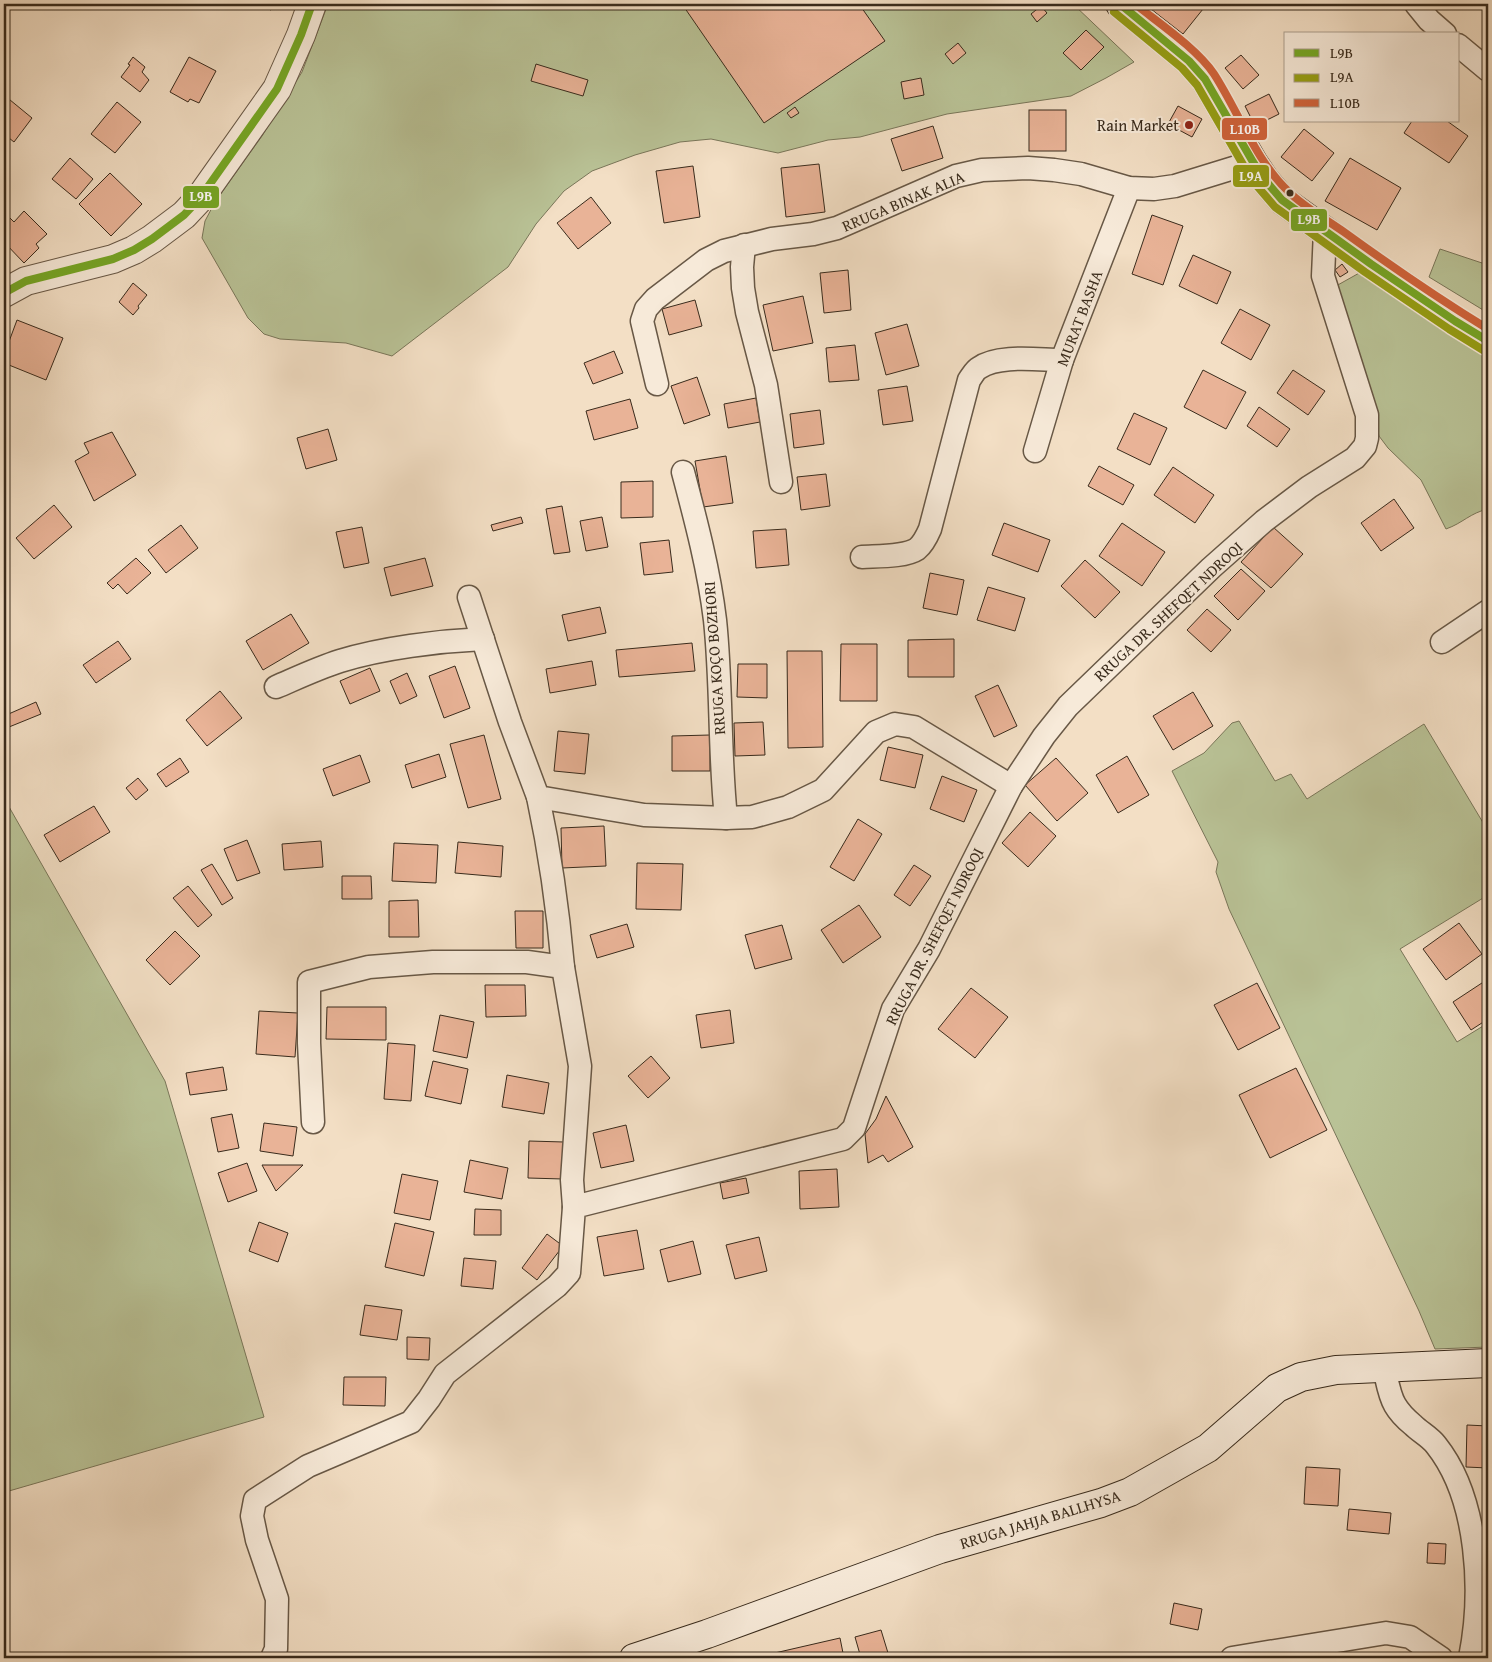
<svg xmlns="http://www.w3.org/2000/svg" width="1492" height="1662" font-family="'Gentium Book Plus',serif">
	<style>
		.green { fill: #b9c296; stroke: #797659 }
		.building { fill: #e9b397; stroke: #392b1c }
		.lines { fill: none; stroke-linecap: round; stroke-linejoin: round }
		.minor-casing { stroke: #685846; stroke-width: 25 }
		.tertiary-casing { stroke: #685846; stroke-width: 30 }
		.secondary-casing { stroke: #392b1c; stroke-width: 30 }
		.minor { stroke: #f7ead9; stroke-width: 22 }
		.tertiary { stroke: #f7ead9; stroke-width: 28 }
		.secondary { stroke: #f7ead9; stroke-width: 28 }
		.bus-1-casing { stroke: #f7ead9; stroke-width: 11 }
		.bus-2-casing { stroke: #f7ead9; stroke-width: 11 }
		.bus-3-casing { stroke: #f7ead9; stroke-width: 11 }
		.bus-1 { stroke: #76a725; stroke-width: 8 }
		.bus-2 { stroke: #979f15; stroke-width: 8 }
		.bus-3 { stroke: #d1643c; stroke-width: 8 }
		.poi-dot { fill: #8f2418; stroke: #f7ead9; stroke-width: 2 }
		.bus-dot { fill: #392b1c; stroke: #f7ead9; stroke-width: 2 }
		.labels { text-anchor: middle; dominant-baseline: central; stroke-width: 4; stroke-linejoin: round; paint-order: stroke }
		.poi-label { font-size: 16px; fill: #392b1c; stroke: #f7ead9; text-anchor: end }
		.street-label { font-size: 16px; fill: #392b1c; stroke: #f7ead9 }
		.line-badge { stroke: #f7ead9; stroke-width: 2 }
		.badge-label { font-size: 14px; text-anchor: middle; font-weight: bold; fill: #fff }
	</style>
	<rect width="100%" height="100%" fill="#f3dfc5"/>
	<filter id="stains"><feTurbulence type="fractalNoise" baseFrequency=".004" numOctaves="4"/><feColorMatrix values="0 0 0 0 .2 0 0 0 0 .09 0 0 0 0 .02 0 0 0 .5 -.17"/></filter>
	<radialGradient id="worn" r=".72"><stop offset=".6" stop-color="#630" stop-opacity="0"/><stop offset="1" stop-color="#630" stop-opacity=".3"/></radialGradient>
	<g class="green">
		<path d="M328,4H1073L1134,62L1106,78L1071,96L947,114L860,137L828,140L778,153L711,139L680,142L635,155L592,171L564,191L536,224L508,267L392,356L346,343L280,339L264,334L248,318L202,238L205,221L215,202L262,136L302,72Z"/>
		<path d="M1440,249L1488,265V313L1429,277Z"/>
		<path d="M1361,272L1488,359V509C1470,513 1463,523 1446,529L1421,480L1388,448L1379,436L1363,370L1336,286Z"/>
		<path d="M1239,721L1275,781L1291,774L1307,799L1424,724L1488,831V895L1400,949L1457,1042L1488,1023V1347L1435,1349L1419,1311L1229,909L1216,872L1218,862L1172,771L1204,753L1232,723Z"/>
		<path d="M4,798L165,1081L264,1417L9,1491L4,1495Z"/>
	</g>
	<g class="building">
		<path d="M263,4H274L271,10L262,7Z"/>
		<path d="M682,4H859L885,41L764,123Z"/>
		<path d="M1149,4H1207L1183,34L1147,6Z"/>
		<path d="M1041,6L1047,13L1037,22L1031,14Z"/>
		<path d="M1086,30L1104,47L1081,70L1063,53Z"/>
		<path d="M958,43L966,53L953,64L945,54Z"/>
		<path d="M1241,55L1259,75L1243,89L1225,68Z"/>
		<path d="M133,57L145,67L142,72L149,80L140,92L121,77L130,65L128,64Z"/>
		<path d="M189,57L216,71L199,103L190,99L188,102L170,92Z"/>
		<path d="M536,64L588,80L583,96L531,81Z"/>
		<path d="M921,78L924,95L904,99L901,82Z"/>
		<path d="M1269,94L1279,114L1255,126L1245,106Z"/>
		<path d="M4,95L32,118L14,142L4,134Z"/>
		<path d="M117,102L141,122L115,153L91,134Z"/>
		<path d="M1178,106L1202,119L1192,137L1168,124Z"/>
		<path d="M795,107L799,113L791,118L787,113Z"/>
		<rect x="1029" y="110" width="37" height="41"/>
		<path d="M1412,121H1447L1468,136L1449,163L1404,133Z"/>
		<path d="M933,126L943,158L902,171L891,139Z"/>
		<path d="M1304,129L1334,153L1312,181L1281,157Z"/>
		<path d="M70,158L93,179L76,199L52,179Z"/>
		<path d="M1350,158L1401,188L1377,230L1325,201Z"/>
		<path d="M819,164L825,212L786,217L781,168Z"/>
		<path d="M693,166L700,217L664,223L656,171Z"/>
		<path d="M110,173L142,204L111,236L79,204Z"/>
		<path d="M591,197L611,223L578,249L557,223Z"/>
		<path d="M24,211L47,234L36,244L39,248L24,263L4,242V224L10,218L14,222Z"/>
		<path d="M1152,215L1183,226L1163,285L1132,274Z"/>
		<path d="M1193,255L1231,272L1217,304L1179,286Z"/>
		<path d="M1342,264L1348,272L1340,277L1335,270Z"/>
		<path d="M848,270L851,310L824,313L820,273Z"/>
		<path d="M133,283L147,295L138,306L139,308L133,315L119,302Z"/>
		<path d="M803,296L813,343L773,351L763,305Z"/>
		<path d="M695,300L702,326L669,335L662,309Z"/>
		<path d="M1240,309L1270,325L1251,360L1221,343Z"/>
		<path d="M17,320L63,338L46,380L4,363V355Z"/>
		<path d="M907,324L919,366L886,375L875,333Z"/>
		<path d="M855,345L859,380L829,382L826,348Z"/>
		<path d="M614,351L623,373L593,384L584,363Z"/>
		<path d="M1203,370L1246,392L1226,429L1184,407Z"/>
		<path d="M1293,370L1325,391L1308,415L1277,393Z"/>
		<path d="M697,377L710,415L684,424L671,386Z"/>
		<path d="M907,386L913,421L883,425L878,390Z"/>
		<path d="M756,398L760,422L728,428L724,404Z"/>
		<path d="M630,399L638,428L594,440L586,411Z"/>
		<path d="M1259,407L1290,429L1277,447L1247,426Z"/>
		<path d="M820,410L824,444L794,448L790,414Z"/>
		<path d="M1134,413L1167,428L1150,465L1117,449Z"/>
		<path d="M328,429L337,460L306,469L297,438Z"/>
		<path d="M112,432L136,475L94,501L75,461L89,453L84,443Z"/>
		<path d="M726,456L733,503L703,507L695,461Z"/>
		<path d="M1099,466L1134,485L1123,505L1088,486Z"/>
		<path d="M1173,467L1214,495L1195,523L1154,495Z"/>
		<path d="M826,474L830,506L801,510L797,477Z"/>
		<path d="M653,481V517L621,518V482Z"/>
		<path d="M1394,499L1414,528L1381,551L1361,523Z"/>
		<path d="M54,505L72,527L34,559L16,538Z"/>
		<path d="M562,506L570,552L554,554L546,509Z"/>
		<path d="M521,517L523,523L493,531L491,525Z"/>
		<path d="M602,517L608,547L586,551L580,521Z"/>
		<path d="M1004,523L1050,540L1038,572L992,555Z"/>
		<path d="M1122,523L1165,552L1142,586L1099,556Z"/>
		<path d="M181,525L198,548L166,573L148,550Z"/>
		<path d="M362,527L369,563L344,568L336,532Z"/>
		<path d="M1273,527L1303,554L1271,588L1241,562Z"/>
		<path d="M786,529L789,565L756,568L753,531Z"/>
		<path d="M669,540L673,572L644,575L640,543Z"/>
		<path d="M136,558L151,573L127,594L118,584L113,589L107,583Z"/>
		<path d="M425,558L433,586L391,596L384,568Z"/>
		<path d="M1085,560L1120,592L1095,618L1061,586Z"/>
		<path d="M1241,569L1265,591L1238,620L1214,596Z"/>
		<path d="M930,573L964,580L957,615L923,608Z"/>
		<path d="M988,587L1025,598L1015,631L977,620Z"/>
		<path d="M600,607L606,633L568,641L562,615Z"/>
		<path d="M1207,609L1231,630L1211,652L1187,630Z"/>
		<path d="M291,614L309,643L263,670L246,641Z"/>
		<path d="M954,639V677H908V640Z"/>
		<path d="M118,641L131,659L96,683L83,665Z"/>
		<path d="M692,643L695,671L619,677L616,650Z"/>
		<path d="M841,644H877V701H840Z"/>
		<path d="M787,651H822L823,747L788,748Z"/>
		<path d="M592,661L596,685L550,693L546,669Z"/>
		<path d="M738,664H767V698L737,697Z"/>
		<path d="M455,666L470,708L444,718L429,676Z"/>
		<path d="M370,668L380,691L350,704L340,681Z"/>
		<path d="M407,673L417,696L400,704L390,681Z"/>
		<path d="M998,685L1017,726L994,737L975,696Z"/>
		<path d="M220,691L242,718L207,746L186,720Z"/>
		<path d="M1193,692L1213,726L1173,750L1153,716Z"/>
		<path d="M36,702L41,714L9,727L4,716Z"/>
		<path d="M763,722L765,755L735,756L734,723Z"/>
		<path d="M558,731L589,734L585,774L554,771Z"/>
		<path d="M484,735L501,799L468,808L450,744Z"/>
		<path d="M710,735V771H672V736Z"/>
		<path d="M888,747L923,755L915,788L880,780Z"/>
		<path d="M439,754L446,777L412,788L405,765Z"/>
		<path d="M360,755L370,782L333,796L323,769Z"/>
		<path d="M1127,756L1149,795L1118,813L1096,775Z"/>
		<path d="M180,758L189,772L166,787L157,774Z"/>
		<path d="M1056,758L1088,793L1057,821L1025,785Z"/>
		<path d="M942,776L977,790L964,822L930,809Z"/>
		<path d="M138,778L148,790L136,800L126,788Z"/>
		<path d="M94,806L110,832L60,862L44,835Z"/>
		<path d="M1030,812L1056,836L1028,867L1002,843Z"/>
		<path d="M858,819L882,834L854,881L830,867Z"/>
		<path d="M604,826L606,866L562,868L561,828Z"/>
		<path d="M247,840L260,873L237,881L224,849Z"/>
		<path d="M321,841L323,867L284,870L282,844Z"/>
		<path d="M458,842L503,846L501,877L455,873Z"/>
		<path d="M394,843L438,845L436,883L392,881Z"/>
		<path d="M637,863L683,864L681,910L636,909Z"/>
		<path d="M212,864L233,898L222,905L201,870Z"/>
		<path d="M914,865L931,876L910,906L894,895Z"/>
		<path d="M342,876H371L372,899H342Z"/>
		<path d="M188,886L212,915L198,927L173,898Z"/>
		<path d="M418,900L419,937H389V901Z"/>
		<path d="M859,905L881,937L843,963L821,930Z"/>
		<path d="M515,911H543V948H516Z"/>
		<path d="M1459,923L1482,954L1446,980L1423,949Z"/>
		<path d="M627,924L634,947L597,958L590,935Z"/>
		<path d="M782,925L792,959L755,969L745,935Z"/>
		<path d="M175,931L200,956L170,985L146,960Z"/>
		<path d="M1488,979V1019L1471,1030L1453,1002Z"/>
		<path d="M1257,983L1280,1028L1238,1050L1214,1005Z"/>
		<path d="M485,985H525L526,1016L486,1017Z"/>
		<path d="M971,988L1008,1017L975,1058L938,1029Z"/>
		<path d="M327,1007H386V1040L326,1039Z"/>
		<path d="M730,1010L734,1043L701,1048L696,1015Z"/>
		<path d="M259,1011L298,1013L295,1057L256,1054Z"/>
		<path d="M440,1015L474,1022L467,1058L433,1051Z"/>
		<path d="M388,1043L415,1045L411,1101L384,1099Z"/>
		<path d="M651,1056L670,1078L648,1098L628,1076Z"/>
		<path d="M433,1061L468,1069L461,1104L425,1096Z"/>
		<path d="M223,1067L227,1090L190,1095L186,1073Z"/>
		<path d="M1296,1068L1327,1130L1270,1158L1239,1095Z"/>
		<path d="M507,1075L549,1083L544,1114L502,1107Z"/>
		<path d="M886,1096L913,1147L888,1162L883,1155L868,1163L865,1134L876,1119Z"/>
		<path d="M232,1114L239,1148L218,1152L211,1118Z"/>
		<path d="M264,1123L297,1127L293,1156L260,1151Z"/>
		<path d="M626,1125L634,1161L601,1168L593,1133Z"/>
		<path d="M529,1141L564,1142L563,1179L528,1178Z"/>
		<path d="M470,1160L508,1168L502,1199L464,1192Z"/>
		<path d="M247,1163L257,1191L228,1202L218,1173Z"/>
		<path d="M262,1165H303L276,1191Z"/>
		<path d="M837,1169L839,1207L800,1209L799,1171Z"/>
		<path d="M402,1174L438,1181L430,1220L394,1213Z"/>
		<path d="M746,1178L749,1193L723,1199L720,1183Z"/>
		<path d="M475,1209L501,1210V1235H474Z"/>
		<path d="M259,1222L288,1233L278,1262L249,1251Z"/>
		<path d="M395,1223L434,1232L424,1276L385,1267Z"/>
		<path d="M637,1230L644,1269L604,1276L597,1237Z"/>
		<path d="M547,1234L563,1246L537,1280L522,1268Z"/>
		<path d="M759,1237L767,1271L735,1279L726,1245Z"/>
		<path d="M693,1241L701,1274L668,1282L660,1250Z"/>
		<path d="M464,1258L496,1261L493,1289L461,1286Z"/>
		<path d="M365,1305L402,1310L397,1340L360,1335Z"/>
		<path d="M407,1337L430,1338L429,1360L407,1359Z"/>
		<path d="M344,1377H386L385,1406L343,1405Z"/>
		<path d="M1467,1425L1488,1426V1468L1466,1467Z"/>
		<path d="M1306,1467L1340,1469L1338,1506L1304,1504Z"/>
		<path d="M1349,1509L1391,1513L1389,1534L1347,1530Z"/>
		<path d="M1428,1543L1446,1544L1445,1564L1427,1563Z"/>
		<path d="M1174,1603L1202,1609L1198,1630L1170,1624Z"/>
		<path d="M1488,1620V1658H1481Z"/>
		<path d="M881,1630L888,1653L870,1658H861L855,1637Z"/>
		<path d="M840,1638L844,1658H766V1655Z"/>
	</g>
	<g class="lines">
		<g class="minor-casing">
			<g id="minor">
				<path d="M1416,4L1429,20L1445,34"/>
				<path d="M1458,45L1488,70"/>
				<path d="M744,245L742,267L743,288L747,312L766,385L781,482"/>
				<path d="M657,384L642,321L646,309L655,299L706,260L724,251L772,239L813,234L837,228L956,176L982,170L1028,168L1054,170L1081,174L1129,188L1154,189L1175,186L1253,162"/>
				<path d="M1035,451L1062,360L1129,188"/>
				<path d="M683,472C696,521 709,570 715,620C722,686 719,752 726,818"/>
				<path d="M862,557C877,556 905,557 917,549C923,544 927,536 930,529L969,380C972,376 975,370 979,368C998,354 1039,360 1062,360"/>
				<path d="M469,597L510,722L538,797L644,815L726,818L752,817L788,807L823,790L876,732L895,724L914,727L1011,786"/>
				<path d="M1442,642L1488,611"/>
				<path d="M276,687C297,678 318,668 340,661C382,648 439,641 483,639"/>
				<path d="M538,797C550,853 558,910 563,967"/>
				<path d="M313,1122L309,1043V982L369,967L433,962H527L563,967L580,1066L572,1180L574,1207"/>
				<path d="M1384,1368C1387,1380 1389,1395 1395,1405C1399,1412 1407,1420 1413,1425C1420,1432 1430,1437 1436,1445C1479,1499 1483,1593 1470,1658"/>
				<path d="M272,1658L276,1649L277,1599L257,1540L252,1516L255,1500L308,1466L411,1422L429,1399L445,1374L557,1286L569,1273L574,1207L843,1139L854,1128L893,1009L929,949L1011,786L1044,736L1068,706L1211,568L1264,521L1309,487L1355,458L1365,446L1367,438V415L1323,276L1325,231"/>
				<path d="M1232,1658L1386,1633L1410,1637L1441,1658"/>
			</g>
		</g>
		<g class="tertiary-casing">
			<path id="tertiary" d="M4,293L26,281L113,259L134,250L152,239L184,215L200,198L277,89L301,35L312,4"/>
		</g>
		<g class="secondary-casing">
			<g id="secondary">
				<path d="M1120,4L1189,61L1205,79L1253,162L1265,180L1282,200L1371,264L1455,321L1488,341"/>
				<path d="M634,1658L707,1634L940,1549L1101,1503L1130,1492L1208,1448L1277,1388L1301,1377L1336,1370L1488,1363"/>
			</g>
		</g>
		<use href="#minor" class="minor"/>
		<use href="#tertiary" class="tertiary"/>
		<use href="#secondary" class="secondary"/>
		<g class="bus-1-casing">
			<g id="bus-1">
				<path d="M1120,4L1189,61L1205,79L1253,162L1265,180L1282,200L1371,264L1455,321L1488,341"/>
				<path d="M4,293L26,281L113,259L134,250L152,239L184,215L200,198L277,89L301,35L312,4"/>
			</g>
		</g>
		<g class="bus-2-casing">
			<path id="bus-2" d="M1114,12L1182,68L1197,85L1245,168L1257,186L1275,207L1365,272L1449,329L1483,350"/>
		</g>
		<g class="bus-3-casing">
			<path id="bus-3" d="M1135,4C1160,24 1197,49 1214,74C1238,111 1257,163 1289,192C1304,207 1327,220 1344,232C1391,266 1439,299 1488,329"/>
		</g>
		<use href="#bus-1" class="bus-1"/>
		<use href="#bus-2" class="bus-2"/>
		<use href="#bus-3" class="bus-3"/>
	</g>
	<circle class="poi-dot" cx="1189" cy="125" r="5"/>
	<circle class="bus-dot" cx="1290" cy="193" r="4.5"/>
	<g class="labels">
		<g class="poi-label">
			<text x="1179" y="125">Rain Market</text>
		</g>
		<g class="street-label">
			<text transform="translate(903 201) rotate(-23)">RRUGA BINAK ALIA</text>
			<text transform="translate(1079 318) rotate(-69)">MURAT BASHA</text>
			<text transform="translate(1168 611) rotate(-43)">RRUGA DR. SHEFQET NDROQI</text>
			<text transform="translate(714 658) rotate(-94)">RRUGA KOÇO BOZHORI</text>
			<text transform="translate(934 936) rotate(-63)">RRUGA DR. SHEFQET NDROQI</text>
			<text transform="translate(1040 1519) rotate(-17)">RRUGA JAHJA BALLHYSA</text>
		</g>
	</g>
	<g class="line-badge">
		<rect x="1221" y="117" width="47" height="24" rx="5" fill="#d1643c"/>
		<rect x="1232" y="164" width="38" height="24" rx="5" fill="#979f15"/>
		<rect x="182" y="185" width="38" height="24" rx="5" fill="#76a725"/>
		<rect x="1290" y="208" width="38" height="24" rx="5" fill="#76a725"/>
	</g>
	<g class="badge-label">
		<text x="1245" y="134">L10B</text>
		<text x="1251" y="181">L9A</text>
		<text x="201" y="201">L9B</text>
		<text x="1309" y="224">L9B</text>
	</g>
	<rect width="1492" height="1662" fill="none" stroke="#f3dfc5" stroke-width="20"/>
	<rect x="5" y="5" width="1482" height="1652" fill="none" stroke="#392b1c" stroke-width="2.5"/>
	<rect x="10" y="10" width="1472" height="1642" fill="none" stroke="#392b1c"/>
	<rect x="1284" y="32" width="175" height="90" fill="#f7ead9" stroke="#ab9e8d"/>
	<rect x="1294" y="49" width="25" height="8" fill="#76a725" stroke="#ab9e8d"/>
	<text x="1330" y="58" font-size="15" fill="#392b1c">L9B</text>
	<rect x="1294" y="74" width="25" height="8" fill="#979f15" stroke="#ab9e8d"/>
	<text x="1330" y="82" font-size="15" fill="#392b1c">L9A</text>
	<rect x="1294" y="99" width="25" height="8" fill="#d1643c" stroke="#ab9e8d"/>
	<text x="1330" y="108" font-size="15" fill="#392b1c">L10B</text>
	<rect width="100%" height="100%" filter="url(#stains)"/>
	<rect width="100%" height="100%" fill="url(#worn)"/>
</svg>
